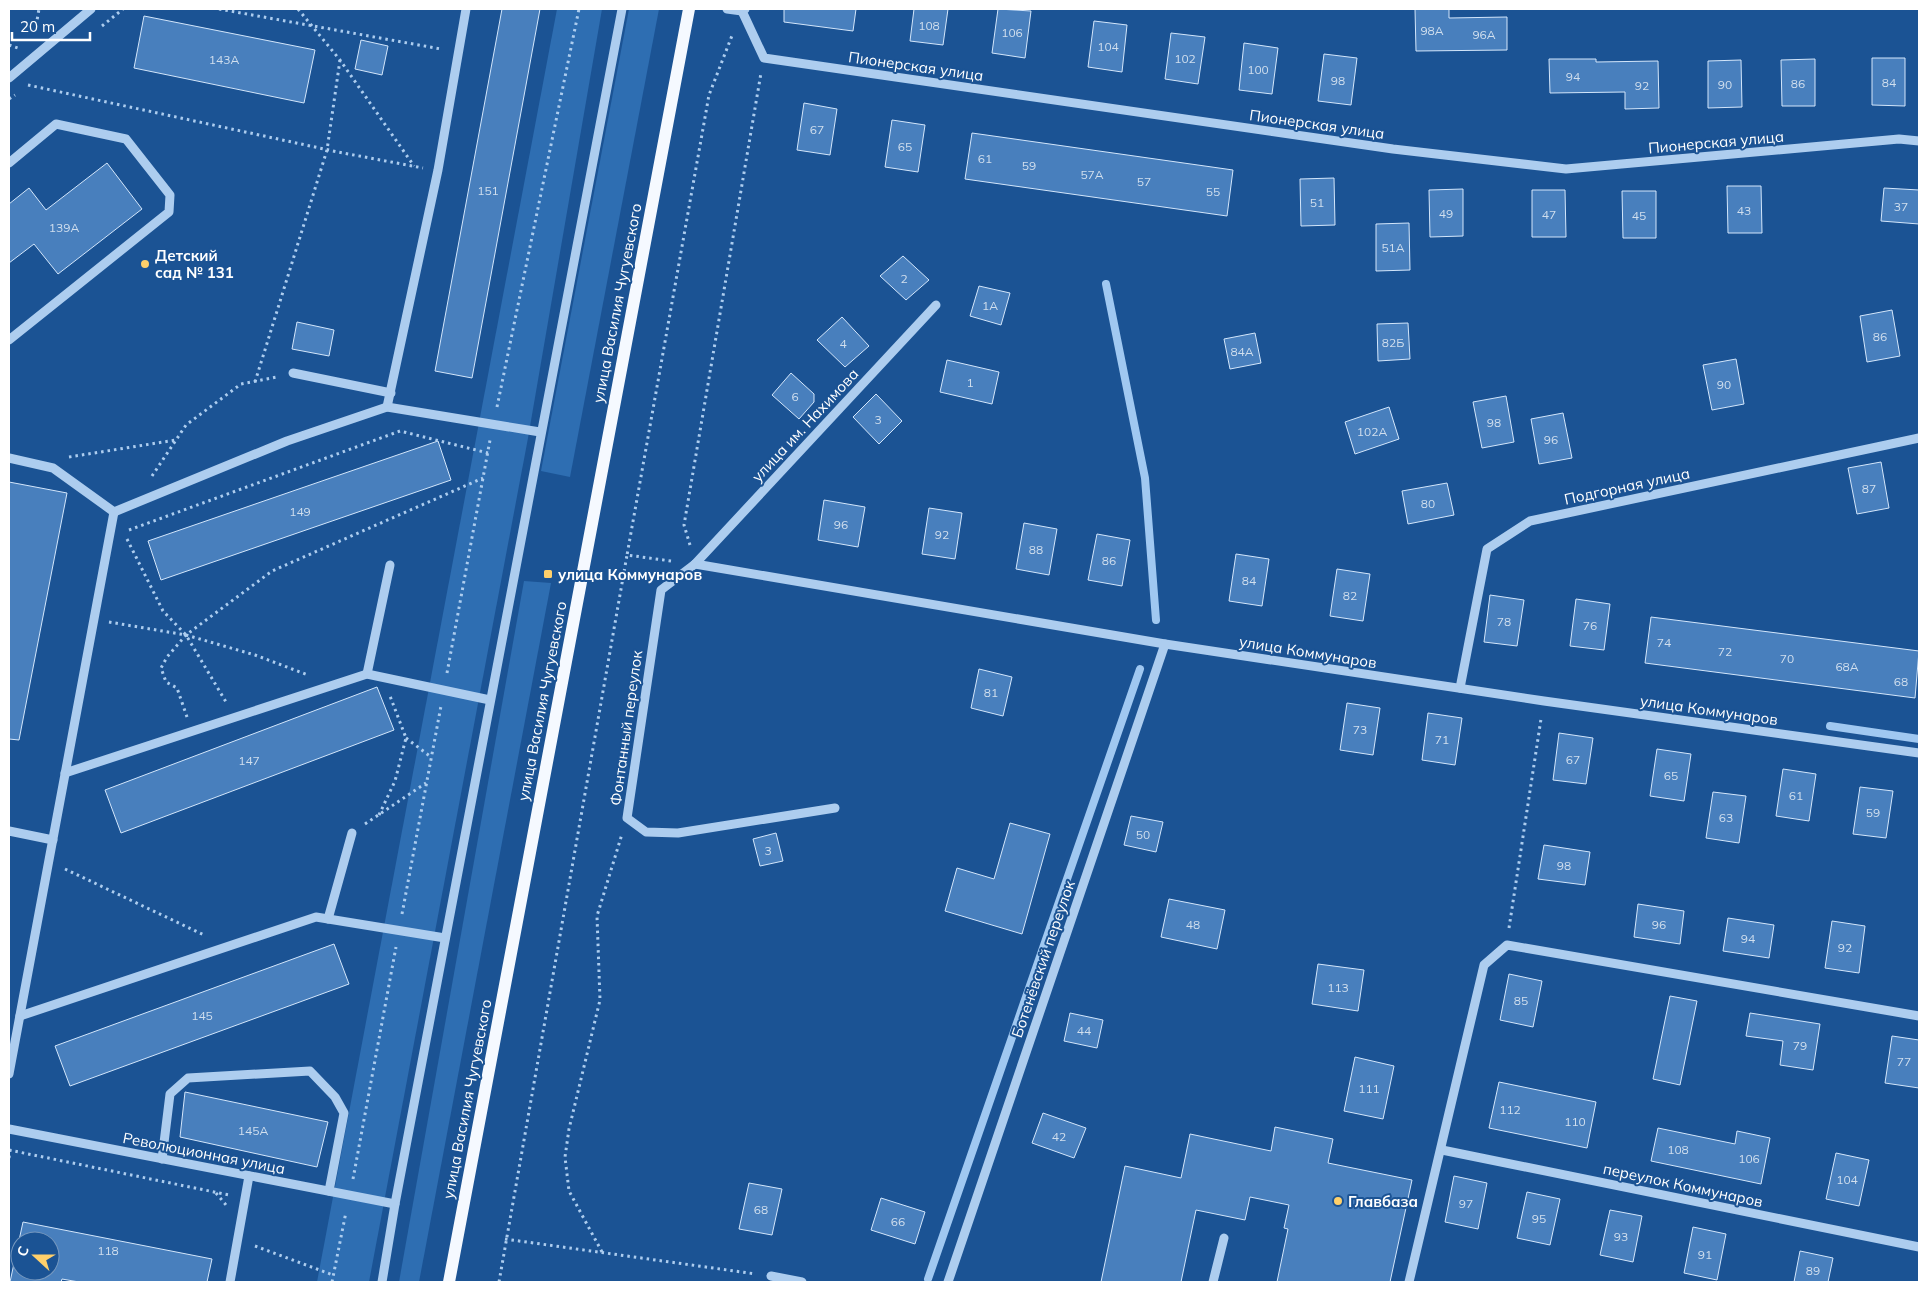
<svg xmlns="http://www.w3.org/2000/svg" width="1928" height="1291" font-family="Mulish,sans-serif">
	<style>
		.grass { fill: #2e6eb2 }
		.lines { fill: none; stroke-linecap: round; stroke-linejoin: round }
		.stream { stroke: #a0c8f1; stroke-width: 8 }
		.building { fill: #487fbd; stroke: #d3e6fb; fill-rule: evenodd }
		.path { stroke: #adcdef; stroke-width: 3; stroke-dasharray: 2.5 4; stroke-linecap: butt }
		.minor { stroke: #adcdef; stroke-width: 9 }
		.major { stroke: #f5f9ff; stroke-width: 12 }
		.poi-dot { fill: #ffd06b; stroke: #1b5394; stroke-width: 2 }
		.labels { text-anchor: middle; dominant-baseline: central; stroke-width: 4; stroke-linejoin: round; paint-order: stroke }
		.number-label { font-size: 12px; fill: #d1dfee }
		.street-label { font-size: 15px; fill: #fff; stroke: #1b5394 }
		.poi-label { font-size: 15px; font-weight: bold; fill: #fff; stroke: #1b5394; text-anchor: start }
	</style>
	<rect width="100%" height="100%" fill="#1b5394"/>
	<g class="grass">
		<path d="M557,9H602L528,438L369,1282H317Z"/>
		<path d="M629,9H659L570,477L541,471Z"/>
		<path d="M524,581L551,583L419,1282H399Z"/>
	</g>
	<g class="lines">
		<g class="stream">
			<path d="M1106,284L1145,478L1156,620"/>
			<path d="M1830,726L1919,739"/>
			<path d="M928,1279L1140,669"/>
		</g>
	</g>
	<g class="building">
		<path d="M502,9H540L472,378L435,371Z"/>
		<path d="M784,9H856L853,31L784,22Z"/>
		<path d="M914,9H948L943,45L910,41Z"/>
		<path d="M998,9L1031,11L1025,58L992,53Z"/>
		<path d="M1415,9H1449V18L1507,17V50L1416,51Z"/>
		<path d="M144,16L315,50L304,103L134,68Z"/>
		<path d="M1094,21L1127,25L1122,72L1088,67Z"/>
		<path d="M1171,33L1205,37L1198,84L1165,79Z"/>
		<path d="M361,40L388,46L382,75L355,69Z"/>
		<path d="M1244,43L1278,48L1272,94L1239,90Z"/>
		<path d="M1324,54L1357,58L1351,105L1318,101Z"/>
		<path d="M1872,58H1905V106L1872,105Z"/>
		<path d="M1549,59H1596V62L1658,61L1659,108L1625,109V92L1550,93Z"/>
		<path d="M1815,59V106H1782L1781,60Z"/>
		<path d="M1741,60L1742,107L1708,108V61Z"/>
		<path d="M804,103L837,109L830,155L797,150Z"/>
		<path d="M892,120L925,125L918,172L885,167Z"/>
		<path d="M972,133L1233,170L1227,216L965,179Z"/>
		<path d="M107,163L142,209L58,274L34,244L9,263V204L29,188L46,210Z"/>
		<path d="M1334,178L1335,225L1301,226L1300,179Z"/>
		<path d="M1727,186H1761L1762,233H1728Z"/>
		<path d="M1884,188L1919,190V224L1881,221Z"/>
		<path d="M1463,189V236L1430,237L1429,190Z"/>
		<path d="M1532,190H1565L1566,237H1532Z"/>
		<path d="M1622,191H1656V238H1623Z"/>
		<path d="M1409,223L1410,270L1376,271V224Z"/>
		<path d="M903,256L929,280L906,300L880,276Z"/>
		<path d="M979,286L1010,293L1001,325L970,316Z"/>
		<path d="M1892,310L1900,356L1867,362L1860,316Z"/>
		<path d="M842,317L869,346L845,367L817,340Z"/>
		<path d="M297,322L334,330L329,356L292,349Z"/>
		<path d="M1408,323L1410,359L1378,361L1377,324Z"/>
		<path d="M1255,333L1261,363L1230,369L1224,339Z"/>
		<path d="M1736,359L1744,404L1712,410L1703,365Z"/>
		<path d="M947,360L999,372L992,404L940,392Z"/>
		<path d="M791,373L814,394V402L799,419L772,395Z"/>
		<path d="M876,394L902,421L879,444L853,417Z"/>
		<path d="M1506,396L1514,442L1482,448L1473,402Z"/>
		<path d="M1389,407L1399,439L1355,454L1345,422Z"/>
		<path d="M1563,413L1572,458L1539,464L1531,419Z"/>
		<path d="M438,441L451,480L161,580L148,541Z"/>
		<path d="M1881,462L1889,508L1857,514L1848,468Z"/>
		<path d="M9,482L67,493L19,740L9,739Z"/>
		<path d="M1447,483L1454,515L1408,524L1402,491Z"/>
		<path d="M824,500L865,507L858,547L818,540Z"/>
		<path d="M929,508L962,513L955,559L922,554Z"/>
		<path d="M1024,523L1057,529L1049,575L1016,569Z"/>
		<path d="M1097,534L1130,540L1122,586L1088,580Z"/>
		<path d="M1236,554L1269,559L1262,606L1229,601Z"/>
		<path d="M1337,569L1370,574L1363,621L1330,616Z"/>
		<path d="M1490,595L1524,600L1517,646L1484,642Z"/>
		<path d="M1576,599L1610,604L1604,650L1570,646Z"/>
		<path d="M1651,617L1919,651L1915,698L1645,663Z"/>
		<path d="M979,669L1012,677L1003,716L971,708Z"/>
		<path d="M377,687L394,730L121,833L105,790Z"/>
		<path d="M1347,703L1380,708L1373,755L1340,750Z"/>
		<path d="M1428,713L1462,718L1455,765L1422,760Z"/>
		<path d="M1559,733L1593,738L1586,784L1553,780Z"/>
		<path d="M1657,749L1691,754L1684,801L1650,796Z"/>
		<path d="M1783,769L1816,774L1809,821L1776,816Z"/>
		<path d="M1860,787L1893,791L1886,838L1853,834Z"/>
		<path d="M1713,792L1746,796L1739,843L1706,838Z"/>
		<path d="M1131,816L1163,822L1156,852L1124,845Z"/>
		<path d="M1010,823L1050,834L1022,934L945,911L957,868L994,879Z"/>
		<path d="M776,833L783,861L760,866L753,839Z"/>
		<path d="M1544,845L1590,852L1585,885L1538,879Z"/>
		<path d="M1169,899L1225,910L1217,949L1161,937Z"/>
		<path d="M1638,904L1684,911L1680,944L1634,937Z"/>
		<path d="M1728,918L1774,925L1769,958L1723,951Z"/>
		<path d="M1832,921L1865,926L1859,973L1825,968Z"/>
		<path d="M334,944L349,984L70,1086L55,1046Z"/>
		<path d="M1318,964L1364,970L1358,1011L1312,1004Z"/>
		<path d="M1509,974L1542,981L1533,1027L1500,1020Z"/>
		<path d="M1670,996L1697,1001L1680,1085L1653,1079Z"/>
		<path d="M1070,1013L1103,1020L1097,1048L1064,1041Z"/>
		<path d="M1750,1013L1820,1024L1813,1070L1780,1065L1783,1041L1746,1036Z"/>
		<path d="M1892,1036L1919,1040V1088L1885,1083Z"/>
		<path d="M1355,1057L1394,1066L1383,1119L1344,1111Z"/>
		<path d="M1499,1082L1596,1102L1587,1148L1489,1128Z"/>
		<path d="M185,1092L328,1122L317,1167L180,1137Z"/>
		<path d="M1043,1113L1086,1128L1074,1158L1032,1143Z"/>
		<path d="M1275,1127L1333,1139L1328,1163L1412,1180L1390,1282H1277L1288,1229L1284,1228L1289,1205L1250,1197L1245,1220L1196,1210L1181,1282H1101L1125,1166L1181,1178L1190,1134L1271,1151Z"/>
		<path d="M1658,1128L1735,1144L1737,1131L1770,1138L1761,1184L1651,1161Z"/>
		<path d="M1836,1153L1869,1160L1859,1206L1826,1199Z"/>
		<path d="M1454,1176L1487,1183L1478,1229L1445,1222Z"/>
		<path d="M749,1183L782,1189L772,1235L739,1229Z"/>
		<path d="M1527,1192L1560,1199L1550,1245L1517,1238Z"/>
		<path d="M881,1198L925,1212L915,1244L871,1230Z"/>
		<path d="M1610,1210L1642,1216L1633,1262L1600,1255Z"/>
		<path d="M23,1222L212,1259L207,1282H79L62,1279L61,1282H10ZM20,1241H50V1271H20Z"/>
		<path d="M1693,1227L1726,1234L1717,1280L1684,1273Z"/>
		<path d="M1800,1251L1833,1258L1828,1282H1794Z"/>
	</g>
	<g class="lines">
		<g class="path">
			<path d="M219,9L441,49"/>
			<path d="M298,9L340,60L414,166"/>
			<path d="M102,26L123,9"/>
			<path d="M35,32L39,9"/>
			<path d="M9,45L18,48"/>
			<path d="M28,85L338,152L423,168"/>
			<path d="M9,99L15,95"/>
			<path d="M255,382L327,150L340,60"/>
			<path d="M497,407L579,9"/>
			<path d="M69,457L176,440"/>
			<path d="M152,476L186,425L241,384L277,377"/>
			<path d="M129,530L400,431L488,453"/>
			<path d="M127,539L163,611L186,635L226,702"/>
			<path d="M690,545L684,525L761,73"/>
			<path d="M671,561L627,555L709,95L733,33"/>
			<path d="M109,622L186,635L255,655L308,675"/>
			<path d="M447,673L490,440"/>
			<path d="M187,717L177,688L166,682L161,668L167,657L186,635L272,571L483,478"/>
			<path d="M406,738L431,757"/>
			<path d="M379,815L395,781L406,738L390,696"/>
			<path d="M365,824L426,783"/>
			<path d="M65,869L204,935"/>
			<path d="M402,914L441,706"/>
			<path d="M1509,928L1541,719"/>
			<path d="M9,1150L229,1195"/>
			<path d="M9,1158L10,1150"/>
			<path d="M353,1179L396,947"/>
			<path d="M216,1193L226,1205"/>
			<path d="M505,1239L756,1274"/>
			<path d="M255,1246L333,1275"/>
			<path d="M602,1252L569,1191L565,1157L569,1129L600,1000L597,916L622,834"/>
			<path d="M332,1282L346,1212"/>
			<path d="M499,1282L627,555"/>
		</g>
		<g class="minor">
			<path d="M727,9L742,11L745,9"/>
			<path d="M742,11L764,58L1393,149L1566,169L1899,139L1919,141"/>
			<path d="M9,78L91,9"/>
			<path d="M9,163L56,124L126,139L170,195L169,212L9,340"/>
			<path d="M293,373L391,393"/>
			<path d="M387,407L438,170L466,9"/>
			<path d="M9,458L53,468L114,512"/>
			<path d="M114,512L287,441L387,407L540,432"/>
			<path d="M695,564L1165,644L1544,701L1919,753"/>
			<path d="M367,674L390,565"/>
			<path d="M1460,688L1487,549L1530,521L1919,438"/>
			<path d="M65,773L367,674L490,700"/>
			<path d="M835,808L678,833L646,832L627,818L661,590L695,564L936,305"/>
			<path d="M9,831L53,840"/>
			<path d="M328,919L352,833"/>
			<path d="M20,1016L316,917L445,938"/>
			<path d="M9,1074L114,512"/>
			<path d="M9,1129L395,1204"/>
			<path d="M1442,1150L1919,1247"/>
			<path d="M162,1159L170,1094L188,1078L310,1071L335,1097L344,1113L329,1191"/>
			<path d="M771,1276L802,1282"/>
			<path d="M230,1282L249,1176"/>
			<path d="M382,1282L395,1204L622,9"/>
			<path d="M948,1282L1165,644"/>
			<path d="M1213,1282L1224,1238"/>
			<path d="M1409,1282L1484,965L1507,945L1919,1016"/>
		</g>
		<path class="major" d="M449,1282L689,9"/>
	</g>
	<g class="poi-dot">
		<circle cx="145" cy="264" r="5"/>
		<rect x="543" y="569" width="10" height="10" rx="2.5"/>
		<circle cx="1338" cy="1201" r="5"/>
	</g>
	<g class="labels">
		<g class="number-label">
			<text x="929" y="25">108</text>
			<text x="1432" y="30">98А</text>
			<text x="1012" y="32">106</text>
			<text x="1484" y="34">96А</text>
			<text x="1108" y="46">104</text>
			<text x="1185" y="58">102</text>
			<text x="224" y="59">143А</text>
			<text x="1258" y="69">100</text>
			<text x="1573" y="76">94</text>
			<text x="1338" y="80">98</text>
			<text x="1889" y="82">84</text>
			<text x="1798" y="83">86</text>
			<text x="1725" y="84">90</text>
			<text x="1642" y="85">92</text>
			<text x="817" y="129">67</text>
			<text x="905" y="146">65</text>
			<text x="985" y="158">61</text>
			<text x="1029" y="165">59</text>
			<text x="1092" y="174">57А</text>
			<text x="1144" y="181">57</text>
			<text x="488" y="190">151</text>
			<text x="1213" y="191">55</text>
			<text x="1317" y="202">51</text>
			<text x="1901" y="206">37</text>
			<text x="1744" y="210">43</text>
			<text x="1446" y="213">49</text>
			<text x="1549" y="214">47</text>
			<text x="1639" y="215">45</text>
			<text x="64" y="227">139А</text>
			<text x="1393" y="247">51А</text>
			<text x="904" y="278">2</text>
			<text x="990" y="305">1А</text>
			<text x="1880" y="336">86</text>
			<text x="1393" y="342">82Б</text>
			<text x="843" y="343">4</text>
			<text x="1242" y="351">84А</text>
			<text x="970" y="382">1</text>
			<text x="1724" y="384">90</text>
			<text x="795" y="396">6</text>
			<text x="878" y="419">3</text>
			<text x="1494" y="422">98</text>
			<text x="1372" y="431">102А</text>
			<text x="1551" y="439">96</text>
			<text x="1869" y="488">87</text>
			<text x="1428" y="503">80</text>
			<text x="300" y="511">149</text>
			<text x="841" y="524">96</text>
			<text x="942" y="534">92</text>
			<text x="1036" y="549">88</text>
			<text x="1109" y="560">86</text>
			<text x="1249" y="580">84</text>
			<text x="1350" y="595">82</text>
			<text x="1504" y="621">78</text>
			<text x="1590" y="625">76</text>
			<text x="1664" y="642">74</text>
			<text x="1725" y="651">72</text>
			<text x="1787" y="658">70</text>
			<text x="1847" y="666">68А</text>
			<text x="1901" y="681">68</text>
			<text x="991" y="692">81</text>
			<text x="1360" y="729">73</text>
			<text x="1442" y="739">71</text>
			<text x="1573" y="759">67</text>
			<text x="249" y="760">147</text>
			<text x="1671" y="775">65</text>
			<text x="1796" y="795">61</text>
			<text x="1873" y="812">59</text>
			<text x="1726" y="817">63</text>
			<text x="1143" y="834">50</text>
			<text x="768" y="850">3</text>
			<text x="1564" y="865">98</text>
			<text x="1193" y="924">48</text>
			<text x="1659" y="924">96</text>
			<text x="1748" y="938">94</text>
			<text x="1845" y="947">92</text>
			<text x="1338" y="987">113</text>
			<text x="1521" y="1000">85</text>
			<text x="202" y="1015">145</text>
			<text x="1084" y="1030">44</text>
			<text x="1800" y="1045">79</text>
			<text x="1904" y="1061">77</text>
			<text x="1369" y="1088">111</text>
			<text x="1510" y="1109">112</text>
			<text x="1575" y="1121">110</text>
			<text x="253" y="1130">145А</text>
			<text x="1059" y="1136">42</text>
			<text x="1678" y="1149">108</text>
			<text x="1749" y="1158">106</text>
			<text x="1847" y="1179">104</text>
			<text x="1466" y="1203">97</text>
			<text x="761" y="1209">68</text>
			<text x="1539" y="1218">95</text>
			<text x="898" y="1221">66</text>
			<text x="1621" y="1236">93</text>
			<text x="108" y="1250">118</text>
			<text x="1705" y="1254">91</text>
			<text x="1813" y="1270">89</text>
		</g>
		<g class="street-label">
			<text transform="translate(916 66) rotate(8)">Пионерская улица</text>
			<text transform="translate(1317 124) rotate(8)">Пионерская улица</text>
			<text transform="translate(1716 142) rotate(-5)">Пионерская улица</text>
			<text transform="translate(617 303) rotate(-79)">улица Василия Чугуевского</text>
			<text transform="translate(805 425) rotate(-47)">улица им. Нахимова</text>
			<text transform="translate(1627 486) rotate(-12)">Подгорная улица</text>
			<text transform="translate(1308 652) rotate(9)">улица Коммунаров</text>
			<text transform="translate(542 701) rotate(-79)">улица Василия Чугуевского</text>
			<text transform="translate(1709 710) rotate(8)">улица Коммунаров</text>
			<text transform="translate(626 728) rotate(-82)">Фонтанный переулок</text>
			<text transform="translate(1043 959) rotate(-71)">Ботенёвский переулок</text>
			<text transform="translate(467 1099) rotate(-79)">улица Василия Чугуевского</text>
			<text transform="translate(204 1153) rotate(11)">Революционная улица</text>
			<text transform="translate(1683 1185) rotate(12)">переулок Коммунаров</text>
		</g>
		<g class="poi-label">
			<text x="155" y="255">Детский<tspan x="155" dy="17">сад № 131</tspan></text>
			<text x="558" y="574">улица Коммунаров</text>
			<text x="1348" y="1201">Главбаза</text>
		</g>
	</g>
	<rect width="1928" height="1291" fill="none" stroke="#ffffff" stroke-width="20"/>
	<g transform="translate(35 1256) rotate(291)"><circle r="24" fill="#1b5394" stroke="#7698bf"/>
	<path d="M0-4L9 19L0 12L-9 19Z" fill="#ffd06b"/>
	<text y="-8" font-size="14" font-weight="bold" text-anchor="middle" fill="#ffffff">С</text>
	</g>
	<path d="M12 32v8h78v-8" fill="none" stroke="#ffffff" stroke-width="2.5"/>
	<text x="20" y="32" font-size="15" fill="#ffffff" stroke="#1b5394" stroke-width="4" paint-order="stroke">20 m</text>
</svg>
